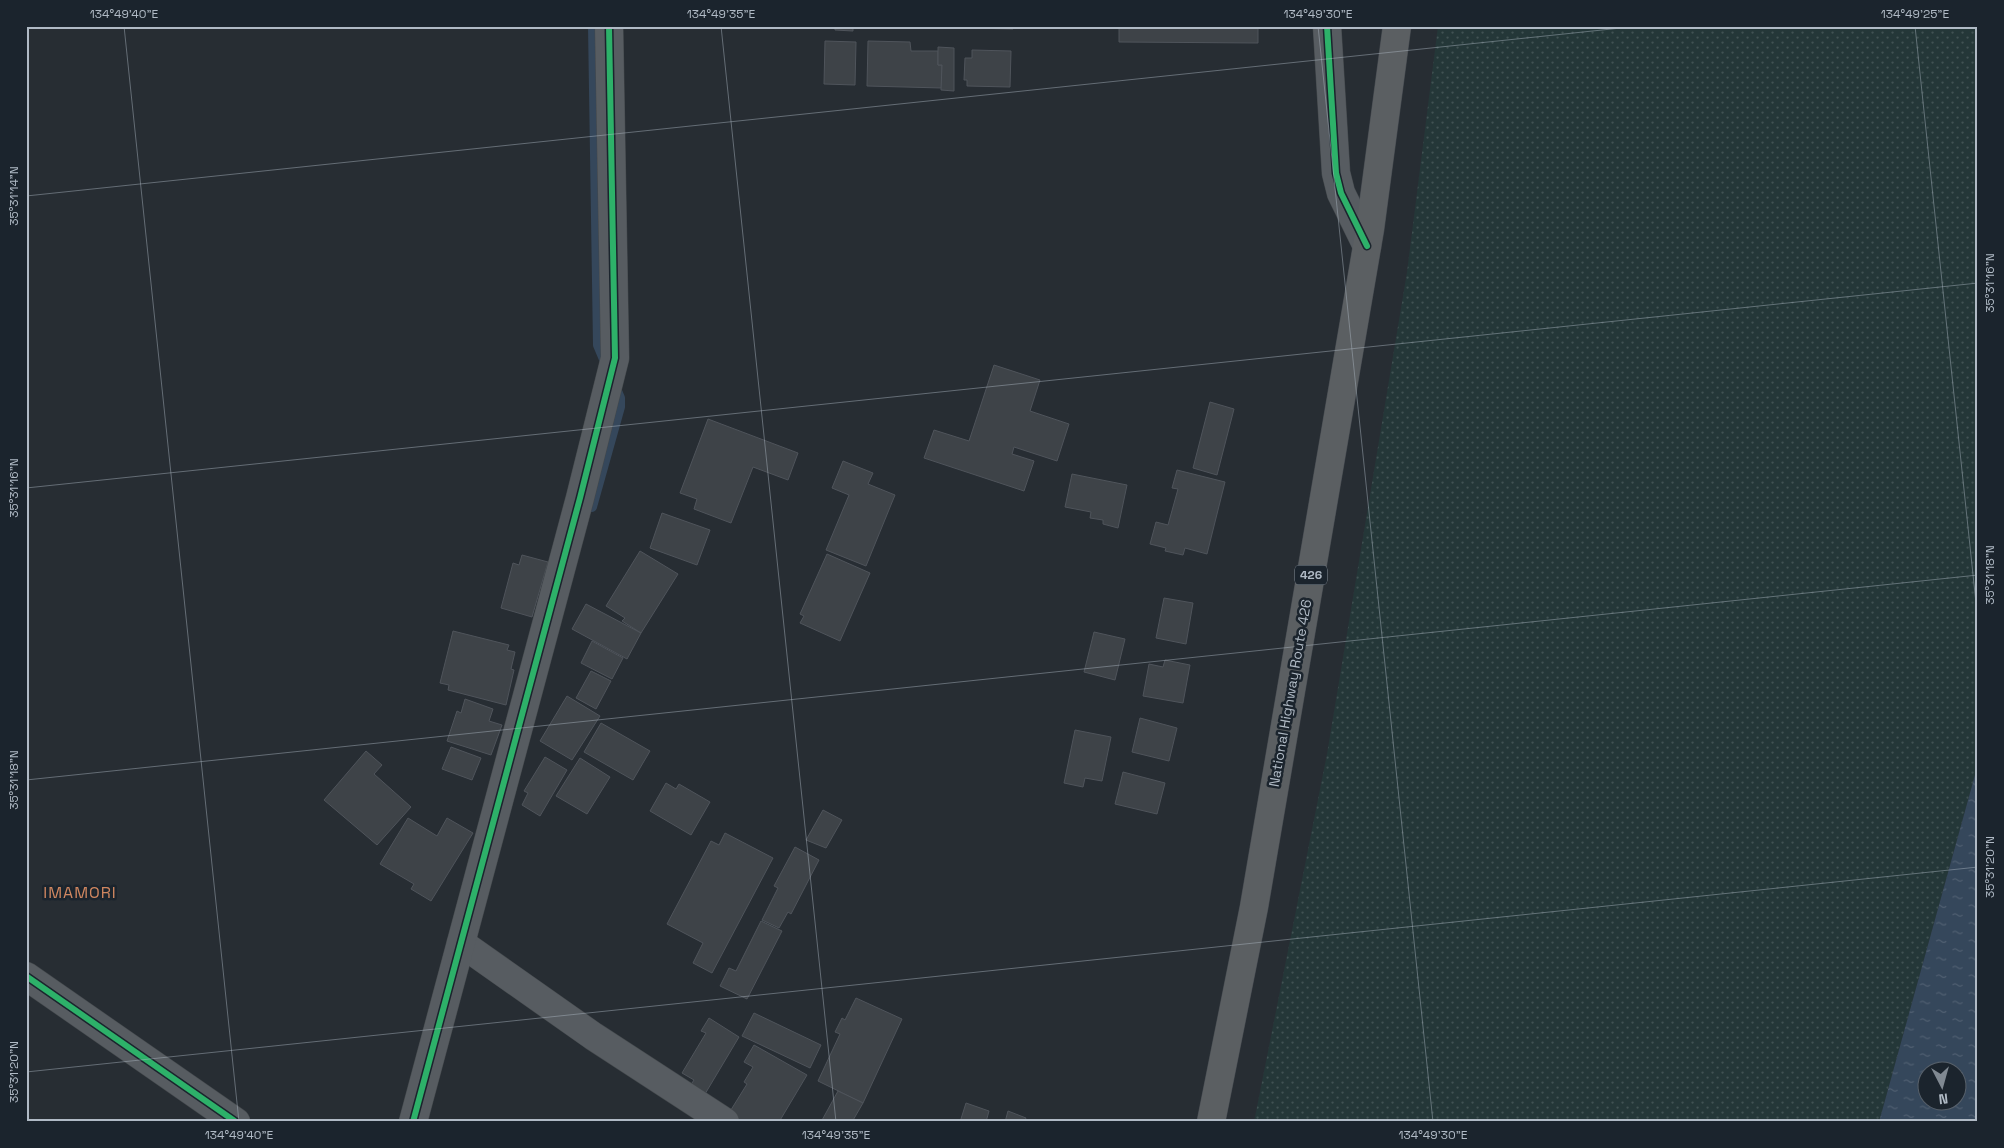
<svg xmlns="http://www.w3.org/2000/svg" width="2004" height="1148" font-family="'Space Grotesk',sans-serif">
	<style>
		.grass { fill: url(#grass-dots) }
		.water { fill: url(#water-ripples); fill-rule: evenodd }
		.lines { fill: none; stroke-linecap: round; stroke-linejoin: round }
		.stream { stroke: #35475b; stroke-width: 10 }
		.building { fill: #3e4348; stroke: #4f545b }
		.minor-casing { stroke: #43484c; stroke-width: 29 }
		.highway-casing { stroke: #44494f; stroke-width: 29 }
		.minor { stroke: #575c61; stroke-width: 28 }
		.highway { stroke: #5b5f62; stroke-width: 28 }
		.cycleway-casing { stroke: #1b242d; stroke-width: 9 }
		.cycleway { stroke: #2db169; stroke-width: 6 }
		.ticks { fill: none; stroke: #b0bac5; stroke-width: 1; stroke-opacity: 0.45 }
		.labels { text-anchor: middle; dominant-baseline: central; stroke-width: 5; stroke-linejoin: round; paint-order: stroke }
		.shield { fill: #1b242d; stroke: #838d97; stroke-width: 1 }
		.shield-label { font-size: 12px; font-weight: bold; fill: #b0bac5 }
		.street-label { font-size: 14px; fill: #b0bac5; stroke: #1b242d }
		.quarter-label { font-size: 16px; letter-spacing: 1px; fill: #d08760; stroke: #1b242d }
		.neatline { fill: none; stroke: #b0bac5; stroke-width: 2 }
		.ticks-label { font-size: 12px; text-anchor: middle; fill: #b0bac5 }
	</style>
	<defs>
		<pattern id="grass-dots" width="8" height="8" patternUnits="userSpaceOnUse" patternTransform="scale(1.25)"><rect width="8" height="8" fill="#243738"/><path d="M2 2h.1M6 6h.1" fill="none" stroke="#415253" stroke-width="1.8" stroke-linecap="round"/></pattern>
		<pattern id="water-ripples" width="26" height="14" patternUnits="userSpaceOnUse" patternTransform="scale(1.25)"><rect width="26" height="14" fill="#35475b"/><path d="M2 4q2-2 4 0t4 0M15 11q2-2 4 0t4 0" fill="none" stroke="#505f71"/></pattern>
	</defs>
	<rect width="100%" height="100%" fill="#272d33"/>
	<path class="grass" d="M1438,26H1978V764L1879,1122H1254L1327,754L1407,272Z"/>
	<path class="water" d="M1978,764V1122H1879ZM1926,1070H1956V1100H1926Z"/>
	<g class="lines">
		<g class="stream">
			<path d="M593,26L598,345L606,364"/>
			<path d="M592,507L620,407V398L614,384"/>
		</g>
	</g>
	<g class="building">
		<path d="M835,26H853V31L835,30Z"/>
		<path d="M968,26H1013V29L968,28Z"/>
		<path d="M1119,26H1258V43L1119,42Z"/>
		<path d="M825,41L856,42L855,85L824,84Z"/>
		<path d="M868,41L910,42L911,51H938V65H942V88L867,86Z"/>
		<path d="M938,47L954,48V91L941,90L942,65H938Z"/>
		<path d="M972,50L1011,51L1010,87L967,86V80H964L965,58H972Z"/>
		<path d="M994,365L1040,380L1030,411L1069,424L1057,461L1014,447L1012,454L1034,461L1024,491L924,458L934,430L969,441Z"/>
		<path d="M1210,402L1234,409L1217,475L1193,468Z"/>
		<path d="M708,419L798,453L788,480L753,467L731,523L694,509L697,499L680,493Z"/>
		<path d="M843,461L873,473L868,484L895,495L866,566L826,550L849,495L832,488Z"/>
		<path d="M1177,470L1225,482L1207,554L1185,548L1183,555L1165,551L1166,548L1150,544L1156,522L1168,525L1178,489L1172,488Z"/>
		<path d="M1072,474L1127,485L1118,528L1103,524V520L1090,518L1091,512L1065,507Z"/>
		<path d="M662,513L710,530L697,565L650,548Z"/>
		<path d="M640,551L678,574L641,633L622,621L625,618L606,606Z"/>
		<path d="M827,554L870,573L840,641L800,623L804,616L800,614Z"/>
		<path d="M522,555L548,562L532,617L501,608L513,563L519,565Z"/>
		<path d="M1164,598L1193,603L1186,644L1156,638Z"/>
		<path d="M586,604L641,633L627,659L572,629Z"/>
		<path d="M453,631L509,645L507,650L515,652L511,669L514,670L506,705L448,690L449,685L440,683Z"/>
		<path d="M1094,632L1125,639L1115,680L1084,672Z"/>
		<path d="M592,641L623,658L612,679L581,663Z"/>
		<path d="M1165,660L1190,665L1183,703L1143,696L1149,664L1163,667Z"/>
		<path d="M591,671L611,681L596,709L576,698Z"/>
		<path d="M567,696L600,716L572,760L540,741Z"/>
		<path d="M465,699L493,709L489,721L502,725L491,755L447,741L457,711L461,713Z"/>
		<path d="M1140,718L1177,728L1169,761L1132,752Z"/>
		<path d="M601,723L650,751L633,780L584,752Z"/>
		<path d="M1075,730L1111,737L1102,781L1085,778L1083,787L1064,783Z"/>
		<path d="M451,747L481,758L472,780L442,769Z"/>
		<path d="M366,751L382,765L374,774L411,807L377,845L324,800Z"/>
		<path d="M545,757L567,770L540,816L522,805L528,793L524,791Z"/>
		<path d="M580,758L610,777L587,814L556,796Z"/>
		<path d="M1123,772L1165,783L1157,814L1115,804Z"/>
		<path d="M666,783L676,789L679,784L710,802L691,835L650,811Z"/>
		<path d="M823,810L842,820L826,848L806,840Z"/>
		<path d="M408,818L437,836L447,818L473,833L431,901L411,889L414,884L380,864Z"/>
		<path d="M725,833L773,858L712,973L693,963L703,943L667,924L711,841L719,845Z"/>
		<path d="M795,847L819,860L791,914L788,912L779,928L762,920L778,888L774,886Z"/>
		<path d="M761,921L782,931L747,999L720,986L729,968L736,971Z"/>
		<path d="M856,998L902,1019L863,1103L818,1081L840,1034L835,1032L842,1018L845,1020Z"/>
		<path d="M754,1013L821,1045L810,1068L742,1036Z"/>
		<path d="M709,1018L739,1037L705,1094L690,1086L694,1080L682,1073L706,1033L701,1031Z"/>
		<path d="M754,1045L807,1075L779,1122H743L729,1113L747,1084L744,1082L753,1067L744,1062Z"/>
		<path d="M838,1091L863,1103L852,1122H821Z"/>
		<path d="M966,1103L989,1111L986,1122H960Z"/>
		<path d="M1008,1111L1026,1118L1024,1122H1005Z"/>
	</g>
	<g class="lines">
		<g class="minor-casing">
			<g id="minor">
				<path d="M1327,26L1336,173L1341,193L1367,246"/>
				<path d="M461,943L593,1036L725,1122"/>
				<path d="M26,976L236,1122"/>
				<path d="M413,1122L580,498L615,358L609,26"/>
			</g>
		</g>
		<g class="highway-casing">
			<path id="highway" d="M1211,1122L1254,907L1370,229L1397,26"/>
		</g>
		<use href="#minor" class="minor"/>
		<use href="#highway" class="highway"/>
		<g class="cycleway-casing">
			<g id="cycleway">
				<path d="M1327,26L1336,173L1341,193L1367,246"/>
				<path d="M26,976L236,1122"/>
				<path d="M413,1122L580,498L615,358L609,26"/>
			</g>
		</g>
		<use href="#cycleway" class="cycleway"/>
	</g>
	<path class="ticks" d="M124,26L239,1122M721,26L836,1122M1318,26L1433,1122M1915,26L1978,622M26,196L1640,26M26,488L1978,283M26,780L1978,575M26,1072L1978,867"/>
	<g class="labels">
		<rect class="shield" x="1295" y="565.5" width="32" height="19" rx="4"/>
		<g class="shield-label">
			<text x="1311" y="575">426</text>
		</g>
		<g class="street-label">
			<text transform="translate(1290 693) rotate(-80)">National Highway Route 426</text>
		</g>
		<g class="quarter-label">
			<text x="80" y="892">IMAMORI</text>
		</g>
	</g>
	<rect width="2004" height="1148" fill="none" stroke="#1b242d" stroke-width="55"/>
	<g transform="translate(1942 1086) rotate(174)"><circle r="24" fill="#1b242d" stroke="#57606a"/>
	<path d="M0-4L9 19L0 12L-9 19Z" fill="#808992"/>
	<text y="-8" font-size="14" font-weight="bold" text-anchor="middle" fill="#b0bac5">N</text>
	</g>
	<rect x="28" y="28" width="1948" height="1092" class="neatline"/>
	<g class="ticks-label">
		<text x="124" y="18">134°49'40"E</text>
		<text x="721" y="18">134°49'35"E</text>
		<text x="1318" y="18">134°49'30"E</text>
		<text x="1915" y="18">134°49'25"E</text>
		<text transform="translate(14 196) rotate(-90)" y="4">35°31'14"N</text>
		<text transform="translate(1990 283) rotate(-90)" y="4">35°31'16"N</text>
		<text transform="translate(14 488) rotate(-90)" y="4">35°31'16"N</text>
		<text transform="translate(1990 575) rotate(-90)" y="4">35°31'18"N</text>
		<text transform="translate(14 780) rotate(-90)" y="4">35°31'18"N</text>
		<text transform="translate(1990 867) rotate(-90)" y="4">35°31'20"N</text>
		<text transform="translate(14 1072) rotate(-90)" y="4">35°31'20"N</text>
		<text x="239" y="1139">134°49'40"E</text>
		<text x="836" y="1139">134°49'35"E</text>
		<text x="1433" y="1139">134°49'30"E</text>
	</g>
</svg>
